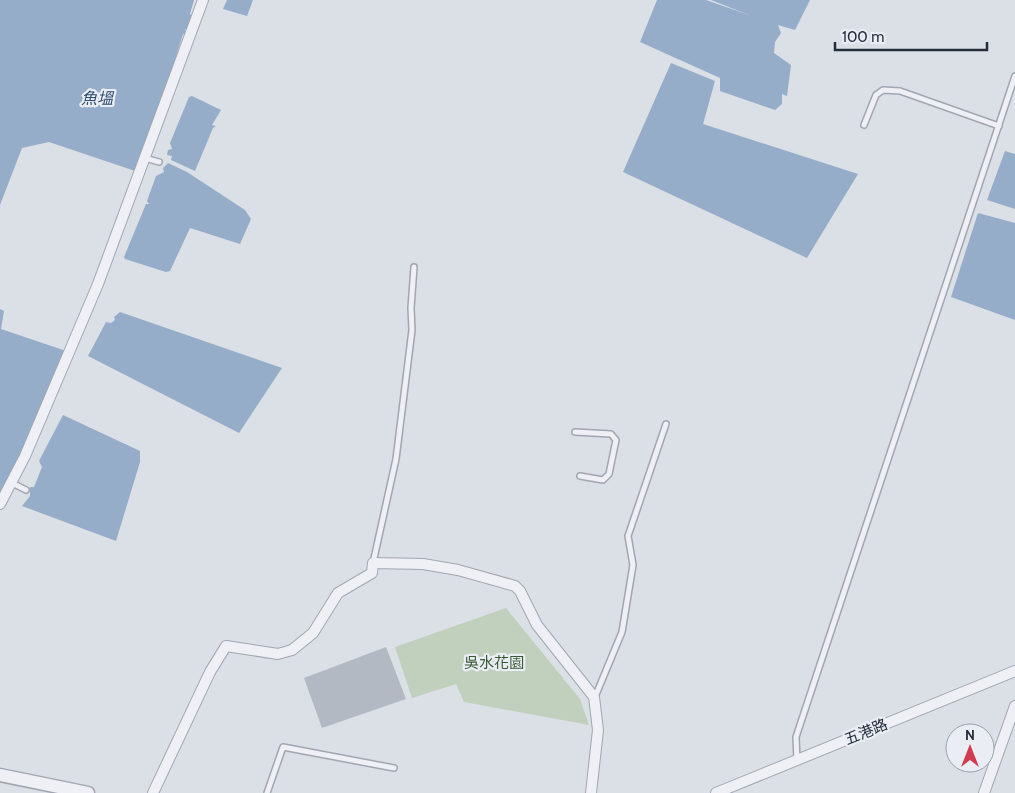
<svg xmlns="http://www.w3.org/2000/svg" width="1015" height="793" font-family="Cabin,'Noto Sans TC',sans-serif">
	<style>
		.green { fill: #c1d0bc }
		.water { fill: #95adc8 }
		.building { fill: #b3b9c3 }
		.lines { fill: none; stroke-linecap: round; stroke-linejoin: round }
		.service-casing { stroke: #a1a6b0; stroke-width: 8 }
		.minor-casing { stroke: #a1a6b0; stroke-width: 12 }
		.tertiary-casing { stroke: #a1a6b0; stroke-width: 15 }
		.service { stroke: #eef0f5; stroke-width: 5 }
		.minor { stroke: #eef0f5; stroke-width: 10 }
		.tertiary { stroke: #eef0f5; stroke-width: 12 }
		.labels { text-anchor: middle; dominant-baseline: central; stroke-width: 4.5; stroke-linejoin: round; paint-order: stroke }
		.park-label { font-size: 15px; fill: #395832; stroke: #eaeef4 }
		.street-label { font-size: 15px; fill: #252d3c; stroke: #eaeef4 }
		.water-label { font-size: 16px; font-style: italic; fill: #2f4b71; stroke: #eaeef4 }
	</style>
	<rect width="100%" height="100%" fill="#dbdfe6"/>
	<path class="green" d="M506,608L580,699L589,725L464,702L456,684L412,698L395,647Z"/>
	<g class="water">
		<path d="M0,0H194L190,14L193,17L188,29H185L186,35L183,34L176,56L184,60L144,174L49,142L22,148L0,205Z"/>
		<path d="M227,0H253L247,16L223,9Z"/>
		<path d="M657,0H706L749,15L711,0H810L795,30L778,25L781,33L775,42L774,53L791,65L787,96L782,94V104L775,110L720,91V78L640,42Z"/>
		<path d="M671,63L715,81L703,124L858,174L807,258L623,172Z"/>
		<path d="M192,96L221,110L212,125L216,126L213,128L195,171L171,160L172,156L167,155L168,150L172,149L170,143L189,97Z"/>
		<path d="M1005,151L1015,154V209L987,200Z"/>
		<path d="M168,163L187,172L245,210L251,219L240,244L190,228L170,271L166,272L125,259L124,257L146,204H149L147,201L156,176L164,172L163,168Z"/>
		<path d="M978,213L1015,223V320L951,297Z"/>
		<path d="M0,309L4,311L1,329L69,352L25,460L0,509Z"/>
		<path d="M120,312L282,368L239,433L88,356L106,322L111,323L115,320L114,317Z"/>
		<path d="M63,415L140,451V462L116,541L22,506L30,496V487H34L42,467L39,461Z"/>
	</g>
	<path class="building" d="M386,647L406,699L322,728L304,678Z"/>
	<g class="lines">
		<g class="service-casing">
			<g id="service">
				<path d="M864,125L876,95L883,90L900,91L999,126"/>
				<path d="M145,158L159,162"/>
				<path d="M575,432L611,434L616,440L609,474L603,480L580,476"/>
				<path d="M12,483L26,490"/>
				<path d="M373,563L396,459L412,330L411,308L414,267"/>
				<path d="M595,697L622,632L633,565L628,536L666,424"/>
				<path d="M797,761L796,737L1015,76"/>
				<path d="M267,793L283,747L394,768"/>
			</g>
		</g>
		<g class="minor-casing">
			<g id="minor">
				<path d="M0,504L25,456L98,284L203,0"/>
				<path d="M153,793L210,672L226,646L278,654L292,650L313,633L338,593L372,573L373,563L423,564L458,570L515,586L520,591L537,625L594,697L598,730L591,793"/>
				<path d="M716,793L1015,671"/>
				<path d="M984,793L1015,706"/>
			</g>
		</g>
		<g class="tertiary-casing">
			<path id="tertiary" d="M0,775L88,793"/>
		</g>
		<use href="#service" class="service"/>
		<use href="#minor" class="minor"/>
		<use href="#tertiary" class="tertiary"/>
	</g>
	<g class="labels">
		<g class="park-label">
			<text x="494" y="663">吳水花園</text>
		</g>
		<g class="street-label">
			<text transform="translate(866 732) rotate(-22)">五港路</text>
		</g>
		<g class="water-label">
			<text x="97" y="98">魚塭</text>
		</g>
	</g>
	<g transform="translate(970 748)"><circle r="24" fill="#eaeef4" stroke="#9ba1aa"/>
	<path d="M0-4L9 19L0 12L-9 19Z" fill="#d13b50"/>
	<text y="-8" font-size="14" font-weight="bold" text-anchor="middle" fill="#252d3c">N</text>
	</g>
	<path d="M835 42v8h152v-8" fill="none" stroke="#252d3c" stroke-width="2.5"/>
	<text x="842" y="42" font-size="15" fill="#252d3c" stroke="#eaeef4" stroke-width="4" paint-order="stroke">100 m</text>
</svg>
